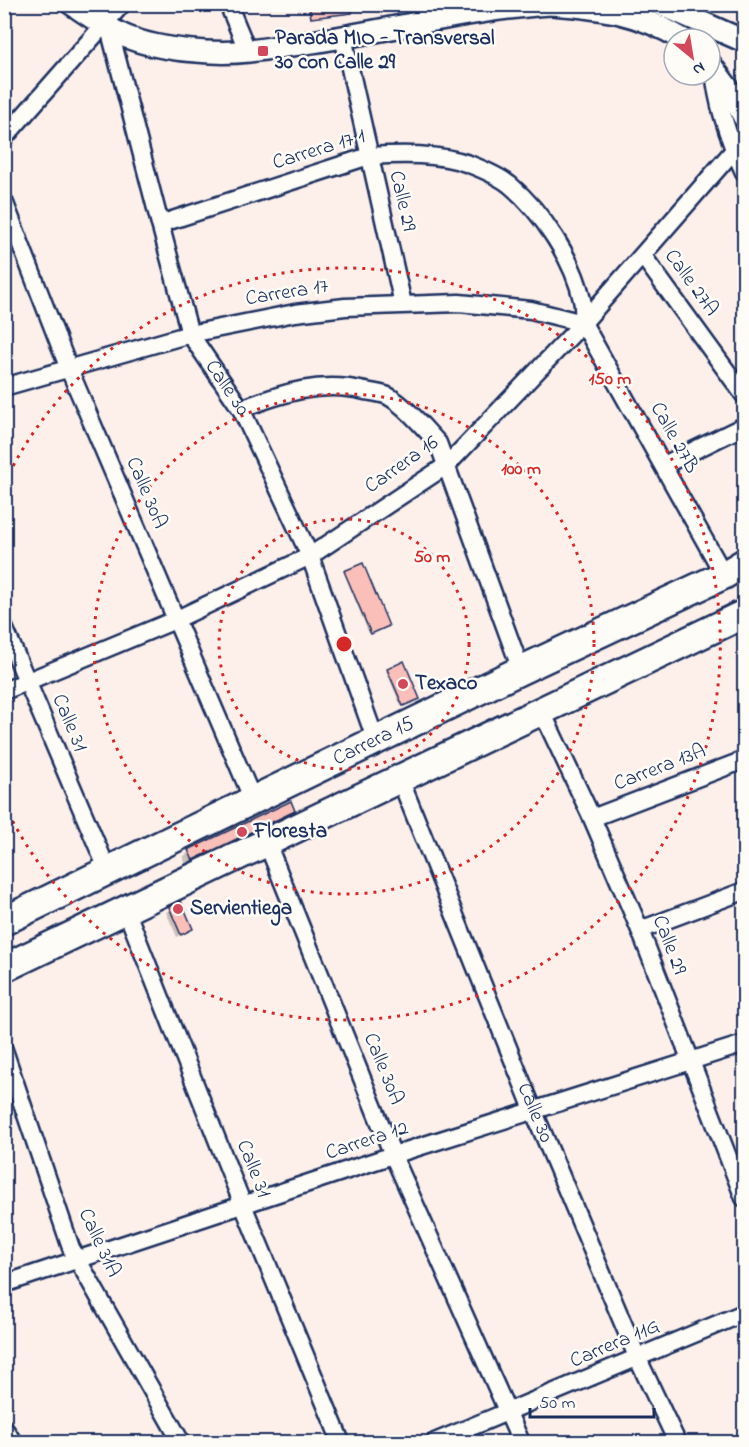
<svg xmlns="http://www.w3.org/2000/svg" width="749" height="1447" font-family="'Indie Flower',sans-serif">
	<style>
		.shadow { fill: #0003 }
		.building { fill: #fbbfba; stroke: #1b2f5e; stroke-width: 1.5 }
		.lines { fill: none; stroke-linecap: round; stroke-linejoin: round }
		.minor-casing { stroke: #1b2f5e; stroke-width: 21 }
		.tertiary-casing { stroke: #1b2f5e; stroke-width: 26 }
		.primary-casing { stroke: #1b2f5e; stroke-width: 32 }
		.minor { stroke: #fdfcf7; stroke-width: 16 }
		.tertiary { stroke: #fdfcf7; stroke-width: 21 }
		.primary { stroke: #fdfcf7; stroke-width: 27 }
		.ring { fill: none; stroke: #d62828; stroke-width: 3; stroke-dasharray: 3 6 }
		.poi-dot { fill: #d1495b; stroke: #fdfcf7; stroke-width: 2 }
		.labels { text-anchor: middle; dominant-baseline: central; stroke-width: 5; stroke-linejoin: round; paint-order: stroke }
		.poi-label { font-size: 21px; font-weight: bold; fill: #1b2f5e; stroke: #fdfcf7; text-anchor: start }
		.street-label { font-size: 21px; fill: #1b2f5e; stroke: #fdfcf7 }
		.centre { fill: #d62828; stroke: #fdfcf7; stroke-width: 3 }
		.ring-label { font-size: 18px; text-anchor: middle; font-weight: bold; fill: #d62828; stroke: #fdfcf7; stroke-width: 5; stroke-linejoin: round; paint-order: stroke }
	</style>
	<rect width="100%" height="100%" fill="#fdf0eb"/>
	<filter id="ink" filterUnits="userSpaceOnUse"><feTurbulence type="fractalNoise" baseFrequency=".0167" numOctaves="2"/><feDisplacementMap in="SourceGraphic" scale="12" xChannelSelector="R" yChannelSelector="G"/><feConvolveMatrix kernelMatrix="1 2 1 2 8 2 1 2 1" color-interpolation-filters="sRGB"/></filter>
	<g filter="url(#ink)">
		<g class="shadow">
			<path d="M308,4H363V10L310,19Z"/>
			<path d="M345,572L387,626L386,627L369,634L344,573Z"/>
			<path d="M388,670L417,700L401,706L386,671Z"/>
			<path d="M290,803L293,811L287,817L186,865L183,857L189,852Z"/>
			<path d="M181,903L192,929L177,937L166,912Z"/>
		</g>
		<g class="building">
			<path d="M309,4H351L352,13L311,18Z"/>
			<path d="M363,563L389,626L371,634L344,571Z"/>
			<path d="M404,661L420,699L403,706L387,669Z"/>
			<path d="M291,801L295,811L193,860L188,850Z"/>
			<path d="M181,901L193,929L181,935L169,907Z"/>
		</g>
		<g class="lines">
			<g class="minor-casing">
				<g id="minor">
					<path d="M228,4L248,52"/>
					<path id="s1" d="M109,28L160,224L190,334L241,409L310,556L376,741"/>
					<path d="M343,37L403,304"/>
					<path d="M714,70C717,106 729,140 744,172"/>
					<path d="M4,138L122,4"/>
					<path d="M4,201L69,369L253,800"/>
					<path d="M160,224L369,156C402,154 438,153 469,164C482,169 500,177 510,185C541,211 574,260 582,300C584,307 583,316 583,323L724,575"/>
					<path d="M643,256L744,395"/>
					<path d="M4,387L190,334L295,313L345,307L459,303L531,310L583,323"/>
					<path d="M241,409C282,393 321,380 365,391C372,392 381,393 388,396C406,406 424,428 438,443L521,670"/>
					<path d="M664,465L744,426"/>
					<path d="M4,627L108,871"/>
					<path d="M4,691L175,620L310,556L447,465L583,323L734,150"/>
					<path d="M542,712L592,818L640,930L744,1198"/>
					<path id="s2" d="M400,779L534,1112L638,1359L677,1442"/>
					<path d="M592,818L744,760"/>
					<path d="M267,843L393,1155L521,1442"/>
					<path d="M126,910L243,1205L341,1442"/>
					<path d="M640,930L744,891"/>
					<path d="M4,1050L71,1248L181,1442"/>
					<path d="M4,1284L393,1155L744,1044"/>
					<path d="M4,1428L13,1442"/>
					<path d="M435,1442L744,1313"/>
				</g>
			</g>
			<g class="tertiary-casing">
				<g id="tertiary">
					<path d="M72,4C90,16 108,29 127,37C159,50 215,55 249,51C270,49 291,45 312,42C392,30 471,9 551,4"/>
					<path d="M552,4C602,8 638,12 682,39"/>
					<path d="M660,4L744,41"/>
					<path d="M710,64L733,95L744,117"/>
				</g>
			</g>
			<g class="primary-casing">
				<g id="primary">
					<path id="s3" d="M4,921L521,670L724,575L744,563"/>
					<path d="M4,968L744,614"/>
				</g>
			</g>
			<use href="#minor" class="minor"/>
			<use href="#tertiary" class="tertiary"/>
			<use href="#primary" class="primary"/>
		</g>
	</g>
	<g class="ring">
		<circle cx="344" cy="644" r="125"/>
		<circle cx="344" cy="644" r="250"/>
		<path d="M5 482A376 376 0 1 1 5 806"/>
	</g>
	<g class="poi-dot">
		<rect x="257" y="45" width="12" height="12" rx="3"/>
		<circle cx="403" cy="684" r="6"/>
		<circle cx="242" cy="832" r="6"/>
		<circle cx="178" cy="909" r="6"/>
	</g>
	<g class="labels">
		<g class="poi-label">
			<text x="275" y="39">Parada MIO - Transversal<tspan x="275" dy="24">30 con Calle 29</tspan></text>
			<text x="415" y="684">Texaco</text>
			<text x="254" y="832">Floresta</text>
			<text x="190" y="909">Servientiega</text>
		</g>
		<g class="street-label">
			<text transform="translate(319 150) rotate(-17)">Carrera 17 1</text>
			<text transform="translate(402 201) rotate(77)">Calle 29</text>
			<text transform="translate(691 283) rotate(54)">Calle 27A</text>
			<text transform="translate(287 293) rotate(-9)">Carrera 17</text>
			<text stroke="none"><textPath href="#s1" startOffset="382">Calle 30</textPath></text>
			<text transform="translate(674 438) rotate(61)">Calle 27B</text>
			<text transform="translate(402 465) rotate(-35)">Carrera 16</text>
			<text transform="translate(146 493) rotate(67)">Calle 30A</text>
			<text transform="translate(69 723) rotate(67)">Calle 31</text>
			<text stroke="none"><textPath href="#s3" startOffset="411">Carrera 15</textPath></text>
			<text transform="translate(660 768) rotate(-21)">Carrera 13A</text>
			<text transform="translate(669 945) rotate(69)">Calle 29</text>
			<text transform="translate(383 1069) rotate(68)">Calle 30A</text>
			<text stroke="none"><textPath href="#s2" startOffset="360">Calle 30</textPath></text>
			<text transform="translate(367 1141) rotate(-18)">Carrera 12</text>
			<text transform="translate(253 1169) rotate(68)">Calle 31</text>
			<text transform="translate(99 1243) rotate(65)">Calle 31A</text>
			<text transform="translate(615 1344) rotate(-23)">Carrera 11G</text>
		</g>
	</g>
	<circle cx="344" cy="644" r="9" class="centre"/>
	<g class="ring-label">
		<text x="610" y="384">150 m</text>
		<text x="521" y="474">100 m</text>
		<text x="432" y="562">50 m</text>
	</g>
	<rect width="749" height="1447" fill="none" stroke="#fdfcf7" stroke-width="24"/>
	<rect x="12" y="12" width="725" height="1423" fill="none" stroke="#1b2f5e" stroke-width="2" filter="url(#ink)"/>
	<g transform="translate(692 57) rotate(150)"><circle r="28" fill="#fdfcf7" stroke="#a3aaba" stroke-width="1.5"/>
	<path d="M0-4.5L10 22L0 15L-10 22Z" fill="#d1495b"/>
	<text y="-9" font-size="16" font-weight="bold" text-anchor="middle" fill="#1b2f5e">N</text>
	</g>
	<path d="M530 1408v9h124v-9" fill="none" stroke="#1b2f5e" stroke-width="3"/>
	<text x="539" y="1408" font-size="18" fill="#1b2f5e" stroke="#fdfcf7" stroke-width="4.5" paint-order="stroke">50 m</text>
</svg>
